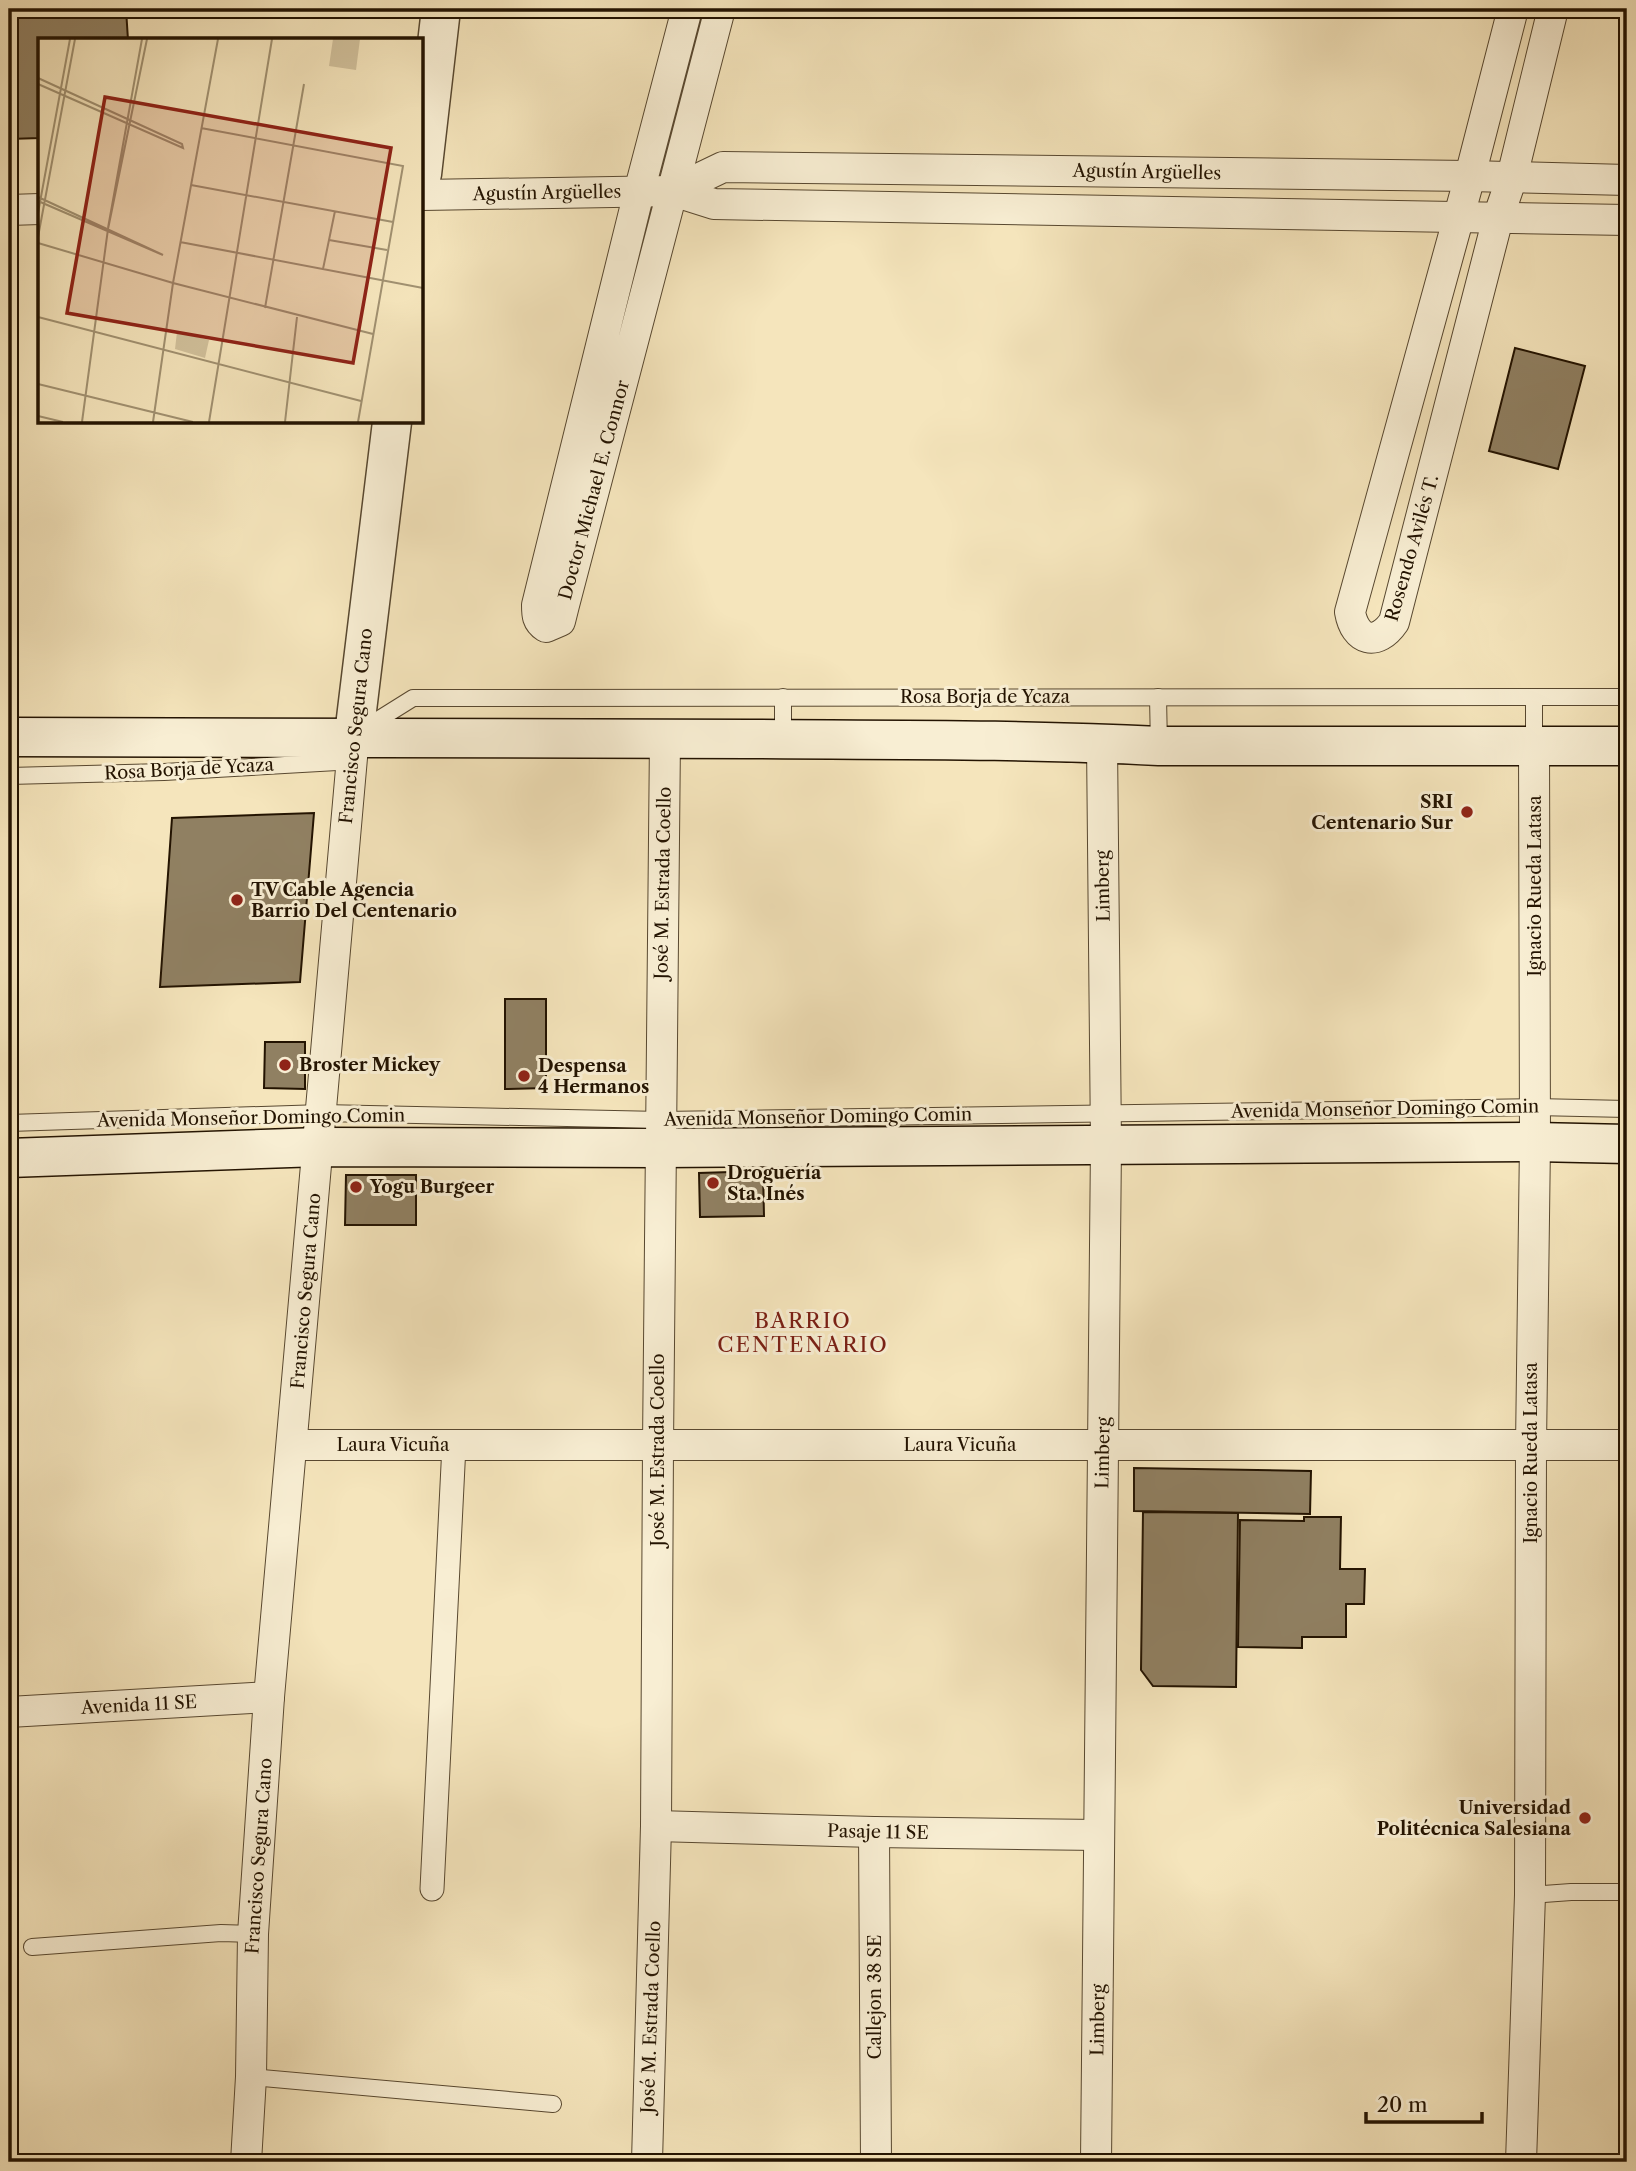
<svg xmlns="http://www.w3.org/2000/svg" width="1636" height="2171" font-family="'Libre Caslon Text',serif">
	<style>
		.building { fill: #908062; stroke: #231301; stroke-width: 2 }
		.lines { fill: none; stroke-linecap: round; stroke-linejoin: round }
		.service-casing { stroke: #584830; stroke-width: 18 }
		.pedestrian-casing { stroke: #584830; stroke-width: 25 }
		.minor-casing { stroke: #584830; stroke-width: 32 }
		.tertiary-casing { stroke: #584830; stroke-width: 41 }
		.secondary-casing { stroke: #231301; stroke-width: 41 }
		.service { stroke: #f8eed3; stroke-width: 16 }
		.pedestrian { stroke: #f8eed3; stroke-width: 23 }
		.minor { stroke: #f8eed3; stroke-width: 30 }
		.tertiary { stroke: #f8eed3; stroke-width: 38 }
		.secondary { stroke: #f8eed3; stroke-width: 38 }
		.poi-dot { fill: #8f2418; stroke: #f8eed3; stroke-width: 2.5 }
		.labels { text-anchor: middle; dominant-baseline: central; stroke-width: 6; stroke-linejoin: round; paint-order: stroke }
		.street-label { font-size: 18px; fill: #231301; stroke: #f8eed3 }
		.poi-label { font-size: 18px; font-weight: bold; fill: #231301; stroke: #f8eed3; text-anchor: start }
		.quarter-label { font-size: 21px; letter-spacing: 2px; fill: #7a1f14; stroke: #f8eed3 }
		.inset-road { fill: none; stroke: #a19171; stroke-width: 2 }
		.view { fill: #8f2418; fill-opacity: 0.15; stroke: #8f2418; stroke-width: 3.5 }
		.inset-edge { fill: none; stroke: #231301; stroke-width: 3.5 }
	</style>
	<rect width="100%" height="100%" fill="#f5e5bc"/>
	<filter id="stains"><feTurbulence type="fractalNoise" baseFrequency=".00286" numOctaves="4"/><feColorMatrix values="0 0 0 0 .2 0 0 0 0 .09 0 0 0 0 .02 0 0 0 .5 -.17"/></filter>
	<radialGradient id="worn" r=".72"><stop offset=".6" stop-color="#630" stop-opacity="0"/><stop offset="1" stop-color="#630" stop-opacity=".3"/></radialGradient>
	<g class="building">
		<path d="M126,9L128,40H40V138L9,139V14Z"/>
		<path d="M1515,348L1585,366L1558,469L1489,451Z"/>
		<path d="M314,813L300,982L160,987L172,818Z"/>
		<path d="M505,999H546V1088L505,1089Z"/>
		<path d="M265,1042H305V1089L264,1088Z"/>
		<path d="M763,1171L764,1216L700,1217L699,1173Z"/>
		<path d="M346,1175H416V1225H345Z"/>
		<path d="M1134,1468L1311,1471L1310,1514L1134,1511Z"/>
		<path d="M1143,1512L1238,1513L1236,1687L1153,1686L1141,1670Z"/>
		<path d="M1304,1517H1341L1340,1569H1365L1364,1604H1346V1637H1302V1648L1238,1647L1240,1520L1304,1521Z"/>
	</g>
	<g class="lines">
		<g class="service-casing">
			<g id="service">
				<path d="M783,697V739"/>
				<path d="M1158,697L1159,746"/>
				<path d="M365,728L413,698L1627,697"/>
				<path d="M1534,744V697"/>
				<path d="M9,776L164,772L337,762L347,746"/>
				<path d="M9,1123L322,1113L661,1120L1535,1107L1627,1109"/>
				<path d="M1530,1895L1571,1892H1627"/>
				<path d="M32,1947L221,1933L253,1934"/>
				<path d="M251,2077L553,2104"/>
			</g>
		</g>
		<g class="pedestrian-casing">
			<path id="pedestrian" d="M432,1889L454,1445"/>
		</g>
		<g class="minor-casing">
			<g id="minor">
				<path d="M687,9L639,192L537,605C537,615 537,621 546,627L560,621L564,605L720,9"/>
				<path d="M1513,9L1470,176L1350,612C1355,641 1377,647 1394,622L1498,218L1512,177L1553,9"/>
				<path d="M673,191L723,167L1470,176L1627,180"/>
				<path d="M422,195L673,191L714,204L1627,220"/>
				<path d="M9,210L40,209"/>
				<path d="M292,1445H1627"/>
				<path d="M9,1712L269,1697"/>
				<path d="M656,1826L874,1832L1099,1835"/>
				<path d="M874,1832L876,2162"/>
				<path d="M246,2162L251,2077L253,1934L269,1697L354,735"/>
				<path d="M647,2162L656,1826L658,1445L665,738"/>
				<path d="M1096,2162L1106,1144L1102,743"/>
				<path d="M1521,2162L1530,1895L1531,1446L1535,1142L1534,744"/>
			</g>
		</g>
		<g class="tertiary-casing">
			<g id="tertiary">
				<path d="M422,174L441,9"/>
				<path d="M354,735L392,422"/>
			</g>
		</g>
		<g class="secondary-casing">
			<g id="secondary">
				<path d="M9,737C255,736 502,736 749,739C885,740 1022,739 1159,746H1627"/>
				<path d="M9,1158L319,1147L660,1148L1535,1142L1627,1144"/>
			</g>
		</g>
		<use href="#service" class="service"/>
		<use href="#pedestrian" class="pedestrian"/>
		<use href="#minor" class="minor"/>
		<use href="#tertiary" class="tertiary"/>
		<use href="#secondary" class="secondary"/>
	</g>
	<g class="poi-dot">
		<circle cx="1467" cy="812" r="7"/>
		<circle cx="237" cy="900" r="7"/>
		<circle cx="285" cy="1065" r="7"/>
		<circle cx="524" cy="1076" r="7"/>
		<circle cx="713" cy="1183" r="7"/>
		<circle cx="356" cy="1187" r="7"/>
		<circle cx="1585" cy="1818" r="7"/>
	</g>
	<g class="labels">
		<g class="street-label">
			<text transform="translate(1147 172) rotate(1)">Agustín Argüelles</text>
			<text transform="translate(547 193) rotate(-1)">Agustín Argüelles</text>
			<text transform="translate(594 490) rotate(-75)">Doctor Michael E. Connor</text>
			<text transform="translate(1412 548) rotate(-74)">Rosendo Avilés T.</text>
			<text x="985" y="697">Rosa Borja de Ycaza</text>
			<text transform="translate(356 726) rotate(-84)">Francisco Segura Cano</text>
			<text transform="translate(189 769) rotate(-3)">Rosa Borja de Ycaza</text>
			<text transform="translate(663 883) rotate(-89)">José M. Estrada Coello</text>
			<text transform="translate(1103 886) rotate(-91)">Limberg</text>
			<text transform="translate(1535 886) rotate(-90)">Ignacio Rueda Latasa</text>
			<text transform="translate(1385 1109) rotate(-1)">Avenida Monseñor Domingo Comin</text>
			<text transform="translate(818 1117) rotate(-1)">Avenida Monseñor Domingo Comin</text>
			<text transform="translate(251 1118) rotate(-1)">Avenida Monseñor Domingo Comin</text>
			<text transform="translate(306 1291) rotate(-85)">Francisco Segura Cano</text>
			<text x="393" y="1445">Laura Vicuña</text>
			<text x="960" y="1445">Laura Vicuña</text>
			<text transform="translate(658 1450) rotate(-90)">José M. Estrada Coello</text>
			<text transform="translate(1103 1453) rotate(-89)">Limberg</text>
			<text transform="translate(1531 1453) rotate(-90)">Ignacio Rueda Latasa</text>
			<text transform="translate(139 1705) rotate(-3)">Avenida 11 SE</text>
			<text transform="translate(878 1832) rotate(1)">Pasaje 11 SE</text>
			<text transform="translate(259 1856) rotate(-86)">Francisco Segura Cano</text>
			<text transform="translate(875 1997) rotate(-90)">Callejon 38 SE</text>
			<text transform="translate(651 2017) rotate(-88)">José M. Estrada Coello</text>
			<text transform="translate(1098 2020) rotate(-89)">Limberg</text>
		</g>
		<g class="poi-label">
			<text x="1453" y="802" text-anchor="end">SRI<tspan x="1453" dy="21">Centenario Sur</tspan></text>
			<text x="251" y="890">TV Cable Agencia<tspan x="251" dy="21">Barrio Del Centenario</tspan></text>
			<text x="299" y="1065">Broster Mickey</text>
			<text x="538" y="1066">Despensa<tspan x="538" dy="21">4 Hermanos</tspan></text>
			<text x="727" y="1173">Droguería<tspan x="727" dy="21">Sta. Inés</tspan></text>
			<text x="370" y="1187">Yogu Burgeer</text>
			<text x="1571" y="1808" text-anchor="end">Universidad<tspan x="1571" dy="21">Politécnica Salesiana</tspan></text>
		</g>
		<g class="quarter-label">
			<text x="803" y="1320">BARRIO<tspan x="803" dy="24">CENTENARIO</tspan></text>
		</g>
	</g>
	<g transform="translate(38 38)">
		<rect width="385" height="385" fill="#f5e5bc"/>
		<path d="M295,1H322L318,32L291,28ZM139,294L171,302L167,320L137,311Z" fill="#d1c19c"/>
		<path class="inset-road" d="M0,40L144,106L145,110L0,46M163,90L365,128L320,384M153,147L355,184M0,159L125,217L0,163M0,175L32,1M70,190L104,1M0,199L37,1M291,202L349,212M142,204L385,250M0,205L135,245L335,296M285,231L297,173M227,270L266,46M0,279L323,363M0,346L155,384M0,378L25,384M44,384L70,191L109,1M115,384L135,245L180,1M171,384L234,1M247,384L259,279"/>
		<path class="view" d="M67,59L353,110L315,325L29,275Z"/>
		<rect width="385" height="385" class="inset-edge"/>
	</g>
	<rect width="1636" height="2171" fill="none" stroke="#f5e5bc" stroke-width="35"/>
	<rect x="10" y="10" width="1615" height="2150" fill="none" stroke="#231301" stroke-width="3.5"/>
	<rect x="18" y="18" width="1601" height="2136" fill="none" stroke="#231301" stroke-width="2"/>
	<path d="M1366 2112v10h116v-10" fill="none" stroke="#231301" stroke-width="3.5"/>
	<text x="1377" y="2112" font-size="21" fill="#231301" stroke="#f8eed3" stroke-width="5" paint-order="stroke">20 m</text>
	<rect width="100%" height="100%" filter="url(#stains)"/>
	<rect width="100%" height="100%" fill="url(#worn)"/>
</svg>
